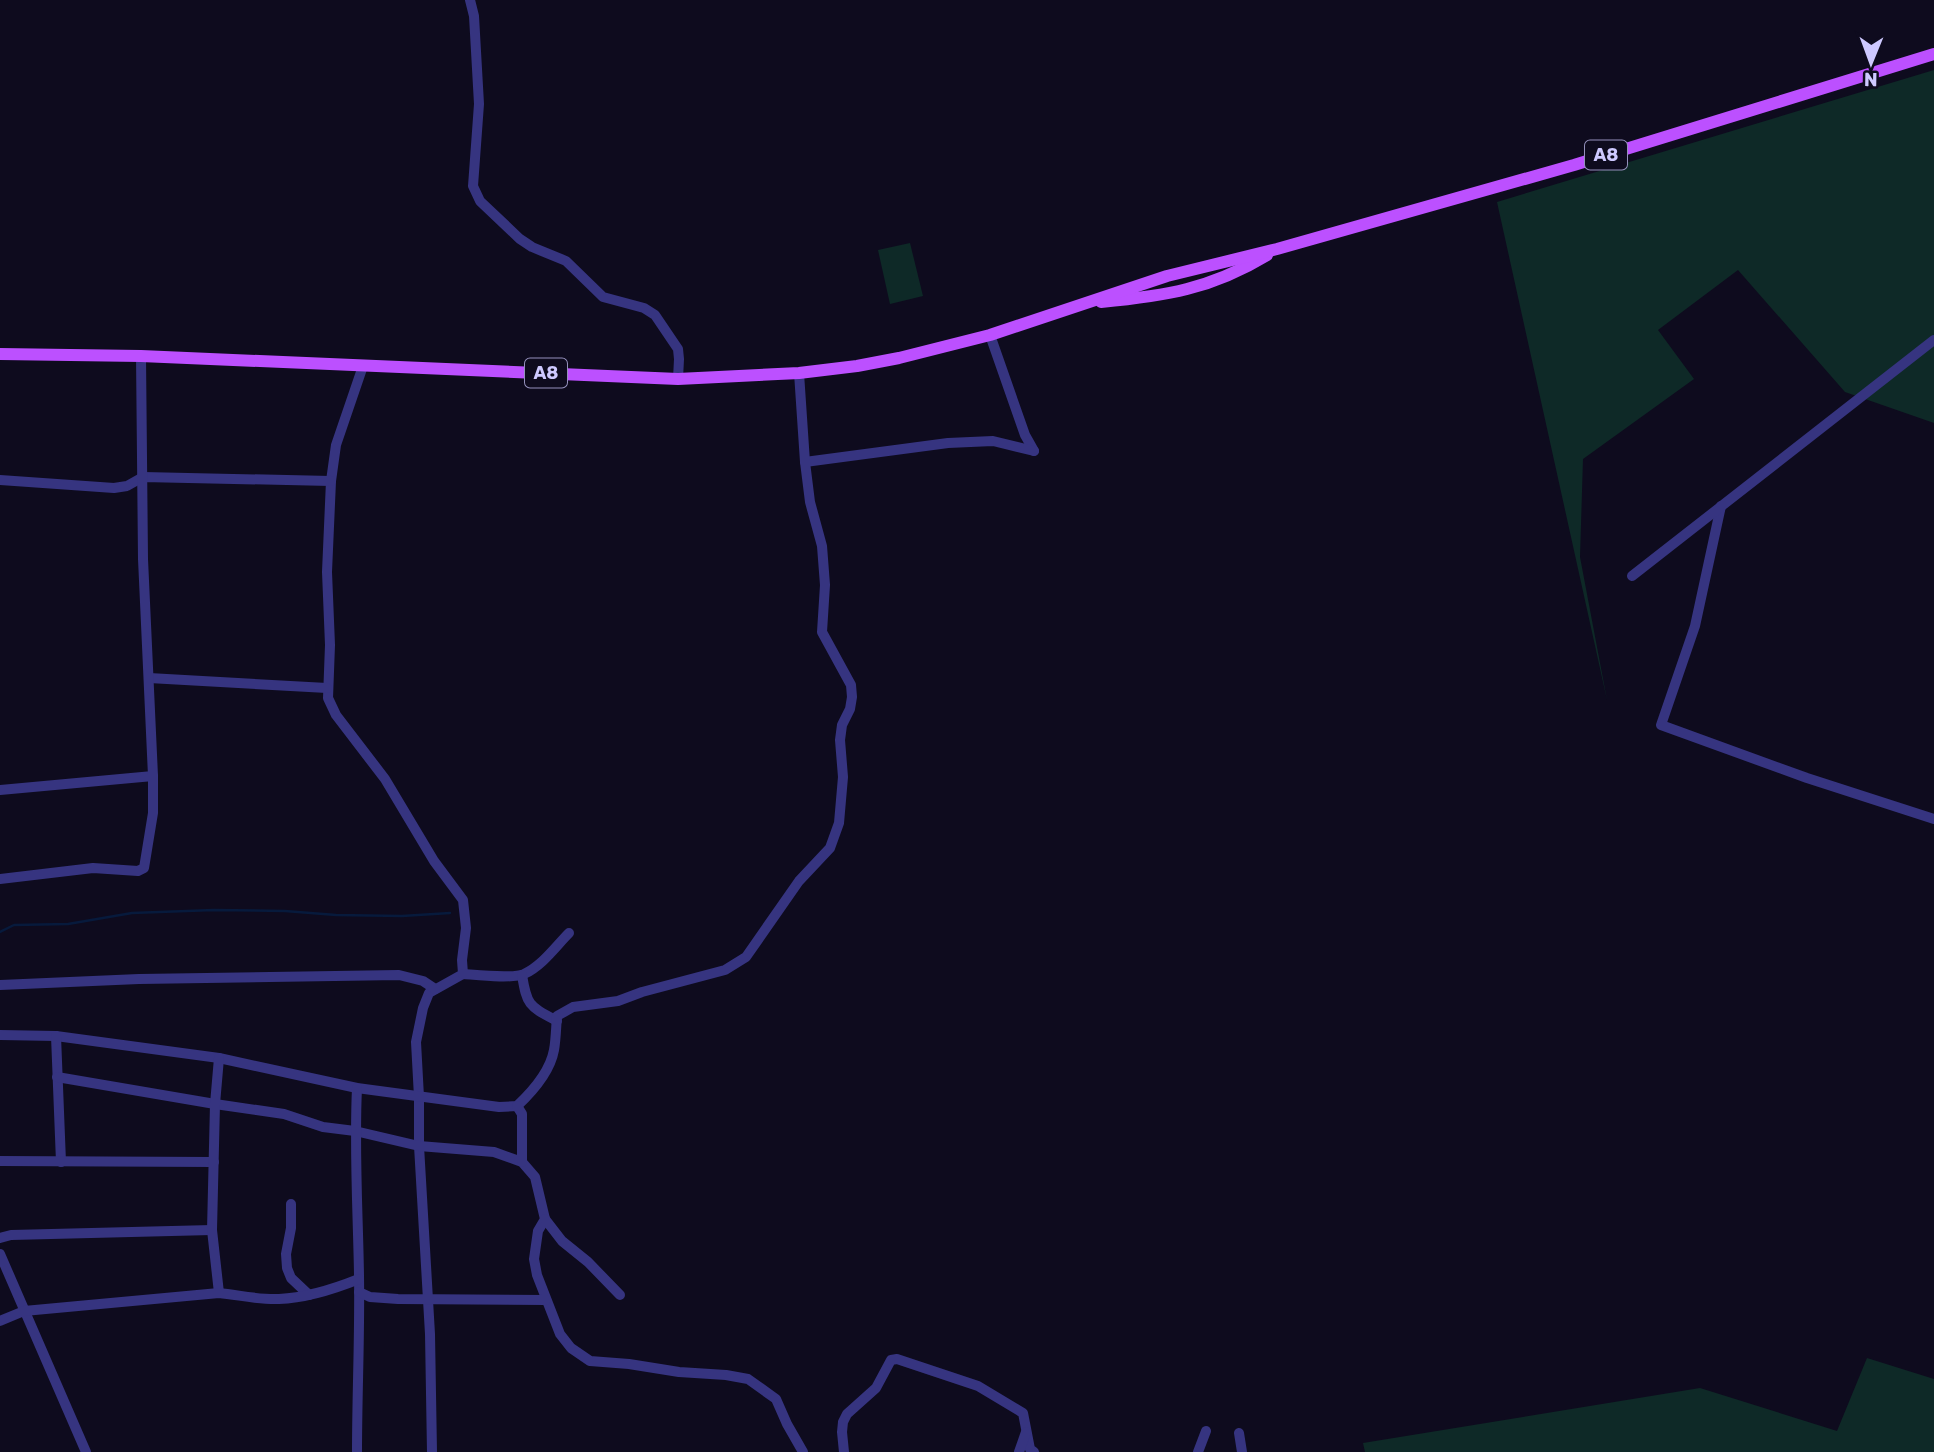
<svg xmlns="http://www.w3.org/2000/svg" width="1934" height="1452" font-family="Rubik,sans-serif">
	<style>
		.green { fill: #0e2927 }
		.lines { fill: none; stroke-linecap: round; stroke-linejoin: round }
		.stream { stroke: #071a3c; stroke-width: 2.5 }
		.minor { stroke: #363480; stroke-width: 10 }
		.major { stroke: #bc50ff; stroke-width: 12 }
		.labels { text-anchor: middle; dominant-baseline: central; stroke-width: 5; stroke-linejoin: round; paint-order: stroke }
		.shield { fill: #0e0b1e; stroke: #9490bc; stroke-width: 2 }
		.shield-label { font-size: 18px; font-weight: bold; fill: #cec9ff }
	</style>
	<rect width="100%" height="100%" fill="#0e0b1e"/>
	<g class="green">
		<path d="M1934,70V423L1845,392L1738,270L1658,330L1694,379L1583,459L1580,557L1607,700L1497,202Z"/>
		<path d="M910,243L923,296L890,304L878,250Z"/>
		<path d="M1867,1358L1934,1379V1452H1365L1363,1443L1700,1388L1837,1431Z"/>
	</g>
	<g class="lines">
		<path class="stream" d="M0,932L14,925L68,924L132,913L214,910L285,911L336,915L402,916L450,913"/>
		<g class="minor">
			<path d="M470,0L474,16L479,104L473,186L480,201L520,239L532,247L566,261L603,297L644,308L655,315L678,349L679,359L678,379"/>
			<path d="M990,335L1025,435L1034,451"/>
			<path d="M363,366L336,445L331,481L327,572L330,645L328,698L336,715L385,779L434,861L463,900L466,928L462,960L463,974L429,993L423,1008L416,1042L419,1097V1146L430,1334L432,1452"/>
			<path d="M805,462L948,443L993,441L1034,451"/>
			<path d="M0,480L114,488L127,486L143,477L331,481"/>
			<path d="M1721,506L1695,626L1661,725L1807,778L1934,819"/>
			<path d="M1632,576L1934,340"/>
			<path d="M149,678L327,688"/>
			<path d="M0,790L153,776"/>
			<path d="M0,879L93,868L138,871L144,868L153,813V776L143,559L141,356"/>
			<path d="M463,974C477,975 512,979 524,974C542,966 556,946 569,933"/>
			<path d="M522,975C527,1006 529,1006 557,1021"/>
			<path d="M0,985L139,979L399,975L423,981L435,989"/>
			<path d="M0,1035L56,1036L219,1058L357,1088L499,1107L517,1106C532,1092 550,1072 554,1050C556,1039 556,1027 557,1016L573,1007L618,1001L642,992L725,970L746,957L799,881L830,848L839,823L843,777L840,740L842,725L850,709L852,697L851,685L822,632L825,585L822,546L810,502L805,462L799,373"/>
			<path d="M56,1036L61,1162"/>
			<path d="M57,1077L215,1104L284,1114L323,1127L355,1131L419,1146L494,1152L522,1162L535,1177L545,1219L538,1231L534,1259L537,1275L560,1334L571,1348L590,1361L629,1364L679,1372L726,1375L748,1379L776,1399L787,1424L803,1452"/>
			<path d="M357,1088C354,1150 358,1213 359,1275C360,1334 357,1393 357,1452"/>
			<path d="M517,1106L522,1114V1162"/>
			<path d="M0,1161L214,1162"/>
			<path d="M291,1204V1228L286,1254L287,1268L291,1278L309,1295"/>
			<path d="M545,1219L562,1241L588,1262L620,1295"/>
			<path d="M0,1238L11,1235L212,1230"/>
			<path d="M0,1254L86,1452"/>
			<path d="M359,1292L370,1297L398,1299L546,1300"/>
			<path d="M219,1293L212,1230L215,1104L219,1058"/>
			<path d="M0,1321L24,1311L219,1293C239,1295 259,1300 279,1299C306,1298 334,1289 359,1279"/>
			<path d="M1239,1433L1242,1452"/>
			<path d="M844,1452L842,1432L843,1422L847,1414L876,1388L891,1360L897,1359L978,1386L1023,1413L1030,1449L1034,1452"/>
			<path d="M1019,1452L1026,1432"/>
			<path d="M1198,1452L1206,1431"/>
		</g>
		<g class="major">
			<path d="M1101,302C1165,296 1211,289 1267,255"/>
			<path d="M0,354L141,356L678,379L799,373L857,366L899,358L990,335L1167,276L1277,249L1574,165L1934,54"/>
		</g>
	</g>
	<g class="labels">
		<g class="shield">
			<rect x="1585" y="140.5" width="42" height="29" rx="5"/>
			<rect x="525" y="358.5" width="42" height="29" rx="5"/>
		</g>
		<g class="shield-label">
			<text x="1606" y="155">A8</text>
			<text x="546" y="373">A8</text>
		</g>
	</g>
	<g transform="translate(1871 63) rotate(181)" stroke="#0e0b1e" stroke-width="5" paint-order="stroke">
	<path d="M0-5L12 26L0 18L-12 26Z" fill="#cec9ff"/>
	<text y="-10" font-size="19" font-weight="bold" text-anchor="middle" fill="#cec9ff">N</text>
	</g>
</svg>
